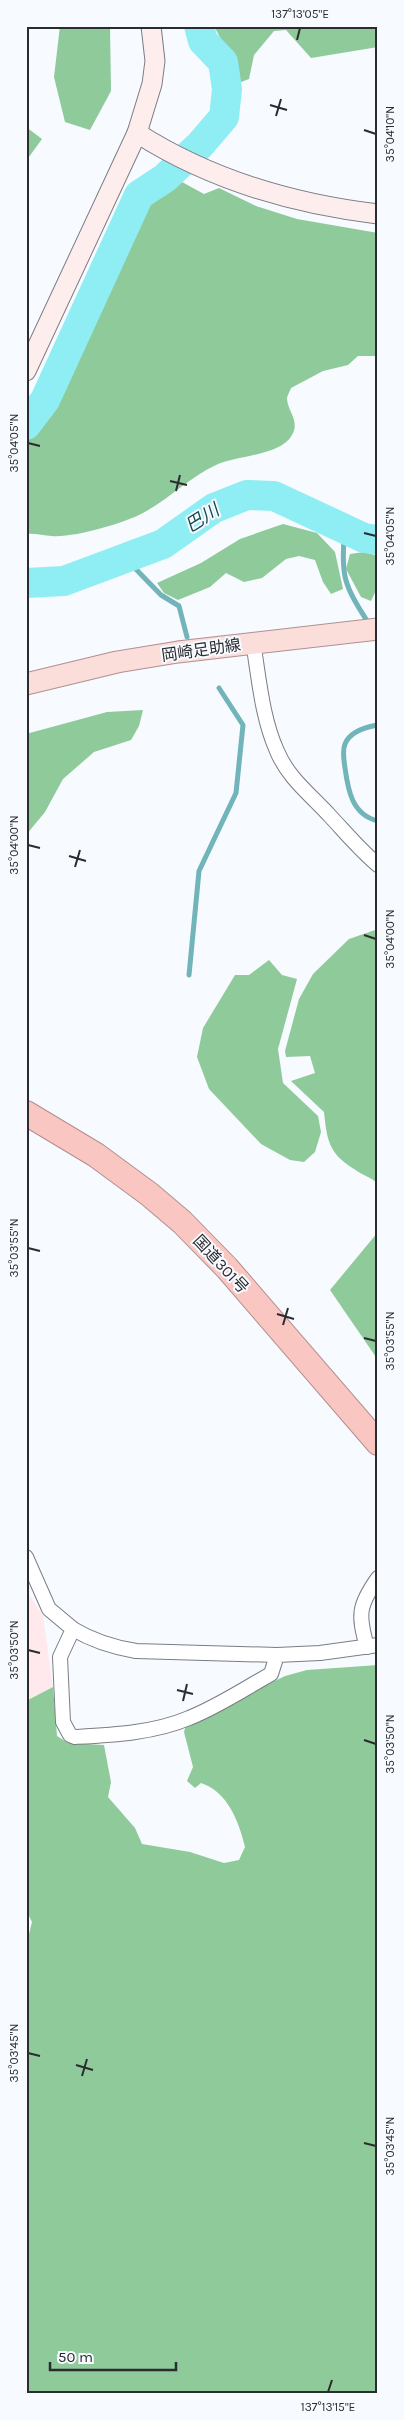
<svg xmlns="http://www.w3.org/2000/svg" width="404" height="2420" font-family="Karla,'Noto Sans JP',sans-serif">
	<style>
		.education { fill: #ffe9ed }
		.forest { fill: #8fca9a }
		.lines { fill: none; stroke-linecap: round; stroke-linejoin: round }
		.stream { stroke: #71b4b9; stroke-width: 5 }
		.river { stroke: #8feef4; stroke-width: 30 }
		.street-casing { stroke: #7a7d84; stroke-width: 16 }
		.secondary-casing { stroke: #7a7d84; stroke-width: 21 }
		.primary-casing { stroke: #b1908f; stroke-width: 23 }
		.highway-casing { stroke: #b1908f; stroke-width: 26 }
		.street { stroke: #fff; stroke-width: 14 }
		.secondary { stroke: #fdeeed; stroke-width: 19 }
		.primary { stroke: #fbddda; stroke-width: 21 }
		.highway { stroke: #f9c6c2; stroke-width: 24 }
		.ticks { fill: none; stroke: #2a2c2f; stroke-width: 2 }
		.labels { text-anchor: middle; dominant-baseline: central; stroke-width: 4; stroke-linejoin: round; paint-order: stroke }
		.street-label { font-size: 16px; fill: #2a2c2f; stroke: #f7faff }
		.water-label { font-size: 18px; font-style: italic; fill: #194648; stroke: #f7faff }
		.neatline { fill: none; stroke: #2a2c2f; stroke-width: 2 }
		.ticks-label { font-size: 12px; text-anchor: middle; fill: #2a2c2f }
	</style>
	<rect width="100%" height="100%" fill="#f7faff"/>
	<path class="education" d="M26,1590L43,1616L53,1687L26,1701Z"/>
	<g class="forest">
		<path d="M60,26H110L111,91L90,130L65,122L54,77Z"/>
		<path d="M214,26H378V47L311,58L286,30L274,31L254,55L249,79L233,85C233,63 225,46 214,26Z"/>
		<path d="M26,127L42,139L26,161Z"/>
		<path d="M182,182L204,194L219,188L256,206L297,219L378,233V356H358L348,365L323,371L291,388C290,391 287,396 287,399C288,412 300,421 292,435C281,456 236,455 216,465C190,477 169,499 143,513C125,523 73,538 52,536C43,536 36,533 26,534V434L58,391L141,204L146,197Z"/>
		<path d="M283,524L317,533L335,552L343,589L331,594L323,582L315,560L299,556L286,559L262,578L244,582L226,573L210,587L178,600L164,593L157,583L201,563L240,539Z"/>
		<path d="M364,552L378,556V586L371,601L361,597L346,569L350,554Z"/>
		<path d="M143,710L139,726L131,740L94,752L63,779L45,812L26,835V734L107,712Z"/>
		<path d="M378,929V1184C371,1177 362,1175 354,1169C328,1153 327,1139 324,1112L291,1081L315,1073L310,1056L286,1057L285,1051L299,999L313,974L349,939Z"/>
		<path d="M269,960L282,975L297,979L278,1049L283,1083L318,1116L321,1132L315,1152L304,1162L290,1160L261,1144L209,1089L197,1057L203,1028L235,975H249Z"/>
		<path d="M378,1232V1360L330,1290Z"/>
		<path d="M378,1665V2394H26V1946L32,1922L26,1910V1701L53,1687L57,1736L68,1743L104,1745L111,1782L108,1797L135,1828L142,1844L190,1852L224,1863L239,1860L245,1847C239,1822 228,1792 201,1783L195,1788L187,1781L193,1767L184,1732L186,1725L285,1676L307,1670Z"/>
	</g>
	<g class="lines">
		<g class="stream">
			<path d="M345,529C340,576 344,585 369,624"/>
			<path d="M125,558L161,595L179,606L187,637"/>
			<path d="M378,725C366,727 350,731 345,744C342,751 344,761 345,768C348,790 352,815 378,821"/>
			<path d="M189,975L199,871L236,793L243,725L219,688"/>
		</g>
		<g class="river">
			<path d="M26,425L45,400L139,195L165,178L200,145L224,117L227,89L223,62L203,41L199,26"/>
			<path d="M26,583L64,581L163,544L214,508L247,495L274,496L364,538L378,540"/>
		</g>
		<g class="street-casing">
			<g id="street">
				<path d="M253,642C259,678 262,718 277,751C288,778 311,795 330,816C346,833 360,850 378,865"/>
				<path d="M26,1557L49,1609L73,1629L60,1657L63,1722L70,1735L75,1737C112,1735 154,1733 189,1718C217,1707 244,1689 271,1674L277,1655L320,1653L378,1645"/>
				<path d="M73,1629C93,1641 112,1647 136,1651L277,1655"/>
				<path d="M367,1647C358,1615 358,1606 378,1578"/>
			</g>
		</g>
		<g class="secondary-casing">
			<g id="secondary">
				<path d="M137,133C209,179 293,204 378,214"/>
				<path d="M26,371L137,133L152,84L155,61L151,26"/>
			</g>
		</g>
		<g class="primary-casing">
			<path id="primary" d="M26,684L117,662L178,652L378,629"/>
		</g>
		<g class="highway-casing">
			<path id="highway" d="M26,1113L96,1155L149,1194L182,1222L227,1268L378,1443"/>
		</g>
		<use href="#street" class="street"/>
		<use href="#secondary" class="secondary"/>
		<use href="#primary" class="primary"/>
		<use href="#highway" class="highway"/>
	</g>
	<path class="ticks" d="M297,40L300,28M270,105L287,110M276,116L281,99M364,130L376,134M28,443L40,446M170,481L187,485M176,491L180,475M364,533L376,536M28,845L40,848M69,856L86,861M75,867L80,850M364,935L376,939M28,1248L40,1251M277,1314L294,1319M283,1325L288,1308M364,1338L376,1341M28,1650L40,1653M177,1690L193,1694M183,1701L187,1684M364,1740L376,1744M28,2053L40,2056M76,2065L93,2070M82,2076L87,2059M364,2143L376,2146M328,2392L332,2380"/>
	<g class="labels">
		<g class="street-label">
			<text transform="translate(201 650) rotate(-8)">岡崎足助線</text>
			<text transform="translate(221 1264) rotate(47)">国道301号</text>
		</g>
		<g class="water-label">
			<text transform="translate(202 518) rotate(-32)">巴川</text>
		</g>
	</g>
	<rect width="404" height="2420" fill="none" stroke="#f7faff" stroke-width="55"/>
	<path d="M50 2362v8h126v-8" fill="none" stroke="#2a2c2f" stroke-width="2.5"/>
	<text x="58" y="2362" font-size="15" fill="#2a2c2f" stroke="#f7faff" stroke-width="4" paint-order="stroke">50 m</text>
	<rect x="28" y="28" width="348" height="2364" class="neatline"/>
	<g class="ticks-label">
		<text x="300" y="18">137°13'05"E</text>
		<text transform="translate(390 134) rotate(-90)" y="4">35°04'10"N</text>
		<text transform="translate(14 443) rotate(-90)" y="4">35°04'05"N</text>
		<text transform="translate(390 536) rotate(-90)" y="4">35°04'05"N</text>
		<text transform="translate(14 845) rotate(-90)" y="4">35°04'00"N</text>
		<text transform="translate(390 939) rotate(-90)" y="4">35°04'00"N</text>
		<text transform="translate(14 1248) rotate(-90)" y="4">35°03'55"N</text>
		<text transform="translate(390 1341) rotate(-90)" y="4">35°03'55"N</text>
		<text transform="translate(14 1650) rotate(-90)" y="4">35°03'50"N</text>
		<text transform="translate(390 1744) rotate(-90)" y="4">35°03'50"N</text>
		<text transform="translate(14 2053) rotate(-90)" y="4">35°03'45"N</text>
		<text transform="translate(390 2146) rotate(-90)" y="4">35°03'45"N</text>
		<text x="328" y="2411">137°13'15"E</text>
	</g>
</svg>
